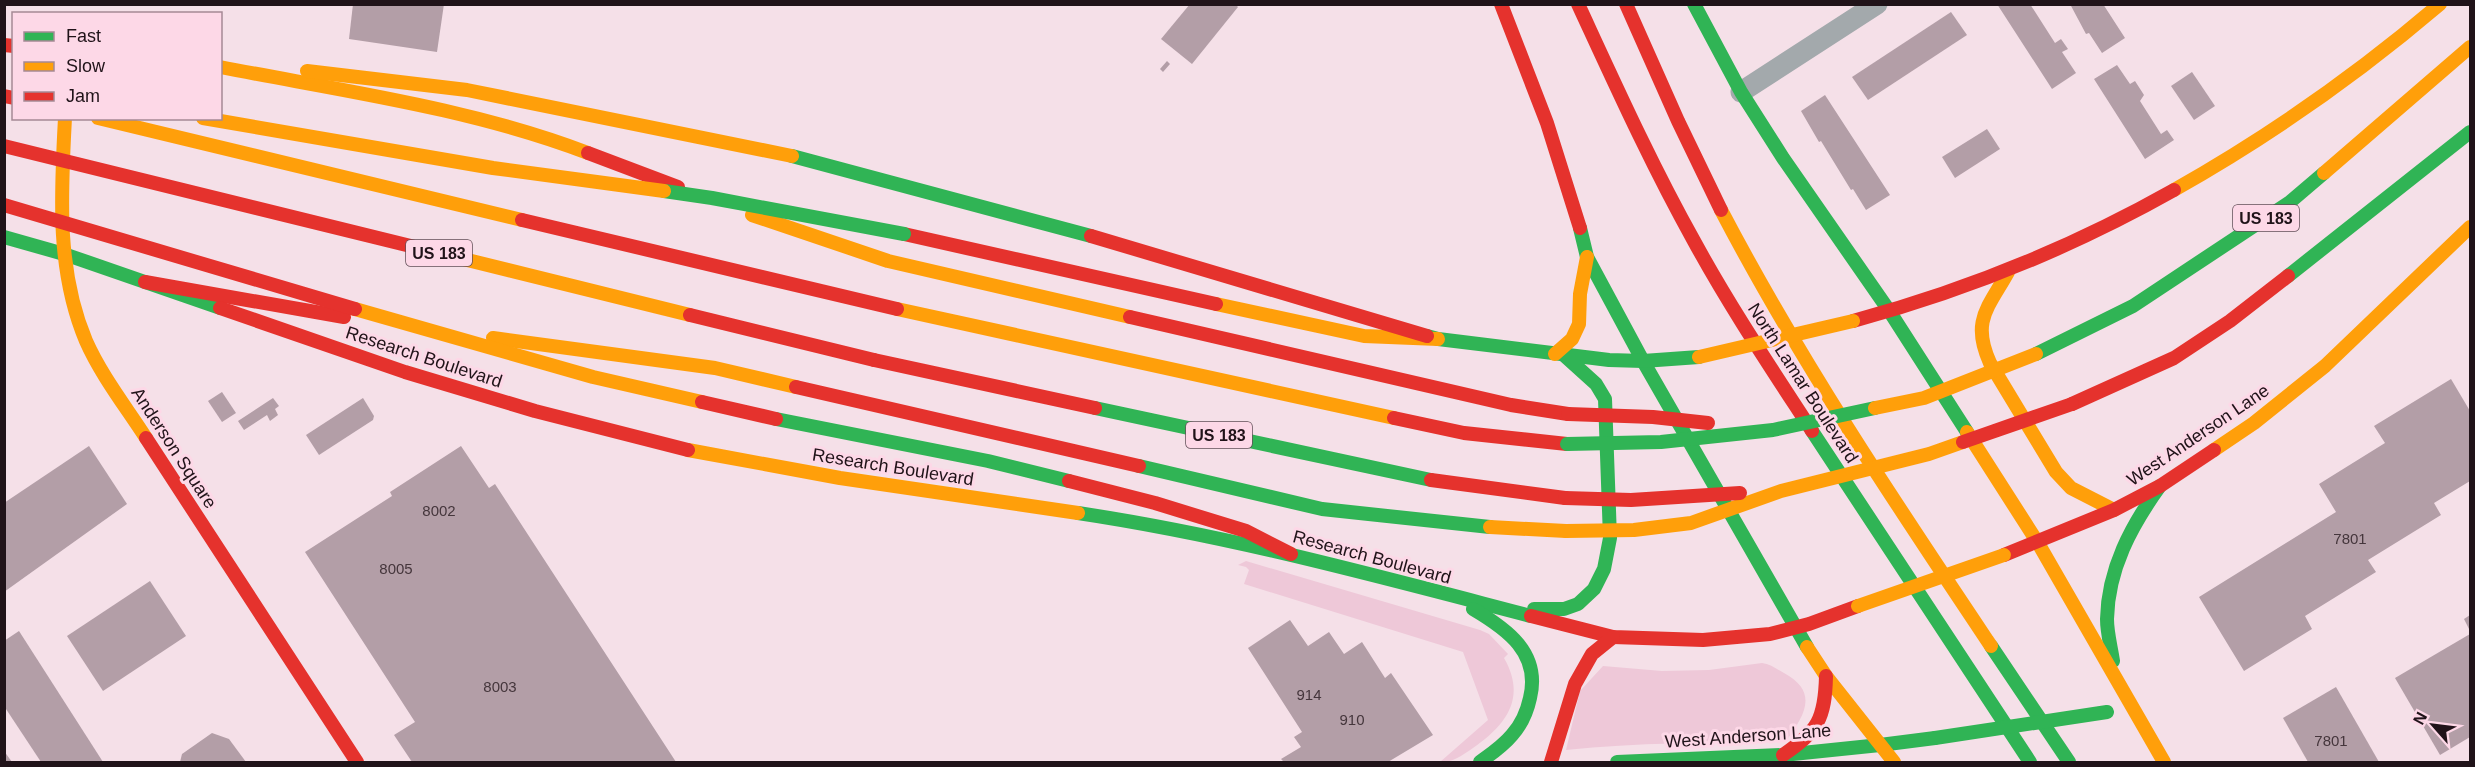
<svg xmlns="http://www.w3.org/2000/svg" width="2475" height="767" font-family="Helvetica,sans-serif">
	<style>
		.green { fill: #eec8d8 }
		.building { fill: #b39ea7 }
		.lines { fill: none; stroke-linecap: round; stroke-linejoin: round }
		.street { stroke: #a3a9ac; stroke-width: 21 }
		.fast { stroke: #30b455; stroke-width: 14 }
		.slow { stroke: #ff9f0a; stroke-width: 14 }
		.jam { stroke: #e5322d; stroke-width: 14 }
		.fast-bridge { stroke: #30b455; stroke-width: 14 }
		.slow-bridge { stroke: #ff9f0a; stroke-width: 14 }
		.jam-bridge { stroke: #e5322d; stroke-width: 14 }
		.labels { text-anchor: middle; dominant-baseline: central; stroke-width: 6; stroke-linejoin: round; paint-order: stroke }
		.number-label { font-size: 15px; fill: #45363c }
		.shield { fill: #fdd8e7; stroke: #624e57; stroke-width: 1.5 }
		.shield-label { font-size: 16px; font-weight: bold; fill: #201319 }
		.street-label { font-size: 18px; fill: #201319; stroke: #fdd8e7 }
	</style>
	<rect width="100%" height="100%" fill="#f5e0e8"/>
	<g class="green">
		<path d="M1246,561L1480,630L1489,634L1508,654L1504,658C1527,698 1506,725 1473,748C1461,756 1454,762 1440,762L1488,720L1463,652L1244,584L1249,570L1246,567L1238,565Z"/>
		<path d="M1762,663C1770,664 1777,669 1784,673C1819,692 1805,715 1786,741C1713,743 1639,742 1566,750L1580,691L1603,666L1662,671L1709,670Z"/>
	</g>
	<g class="building">
		<path d="M353,4H444L437,52L349,39Z"/>
		<path d="M1190,4H1235L1238,7L1192,64L1161,39Z"/>
		<path d="M1997,4H2030L2055,43L2061,39L2068,49L2062,52L2076,73L2052,89Z"/>
		<path d="M2070,4H2103L2125,38L2102,53L2089,33L2086,34Z"/>
		<path d="M1951,12L1967,35L1868,100L1852,77Z"/>
		<path d="M1167,61L1170,64L1163,72L1160,69Z"/>
		<path d="M2117,65L2130,84L2135,81L2144,95L2140,101L2161,134L2167,130L2174,140L2145,159L2094,79Z"/>
		<path d="M2192,72L2215,106L2194,120L2171,86Z"/>
		<path d="M1825,95L1890,195L1866,210L1853,189L1851,190L1821,141L1819,142L1801,111Z"/>
		<path d="M1987,129L2000,149L1955,178L1942,157Z"/>
		<path d="M2451,379L2470,411V481L2434,503L2441,515L2368,560L2376,572L2305,616L2312,629L2244,671L2199,597L2336,512L2319,484L2385,443L2374,426Z"/>
		<path d="M222,392L236,413L222,422L208,401Z"/>
		<path d="M273,398L279,406L275,409L278,415L270,421L267,415L244,430L238,421Z"/>
		<path d="M363,398L374,416L373,420L319,455L306,435Z"/>
		<path d="M89,446L127,504L4,592V503Z"/>
		<path d="M461,446L489,488L495,484L676,762H412L394,735L415,722L305,552L392,496L390,492Z"/>
		<path d="M150,581L186,636L103,691L67,636Z"/>
		<path d="M2470,615V631L2464,619Z"/>
		<path d="M1290,620L1308,646L1329,632L1344,654L1362,642L1385,678L1391,673L1433,735L1388,762H1284L1281,759L1301,747L1294,737L1302,732L1248,648Z"/>
		<path d="M19,631L103,762H41L4,706V641Z"/>
		<path d="M2470,634V737L2440,755L2395,678Z"/>
		<path d="M2336,687L2379,762H2308L2283,718Z"/>
		<path d="M212,733L229,739L246,762H180L182,754Z"/>
		<path d="M4,751L12,762H4Z"/>
	</g>
	<g class="lines">
		<path class="street" d="M1741,92L1877,4"/>
		<g class="fast">
			<path d="M1694,4L1741,92L1783,158L1890,312L1967,432"/>
			<path d="M792,156L1091,236"/>
			<path d="M1580,228L1587,257L1643,361L1807,647"/>
			<path d="M4,237L64,254L220,308"/>
			<path d="M2288,276L2470,132"/>
			<path d="M1427,336L1438,339L1609,360L1643,361L1699,357"/>
			<path d="M2036,354L2133,306L2290,202L2324,173"/>
			<path d="M1095,408L1431,480"/>
			<path d="M776,419L988,461L1069,481"/>
			<path d="M1812,431L2030,762"/>
			<path d="M1139,466L1322,509L1490,527"/>
			<path d="M1078,513C1232,536 1381,577 1531,616"/>
			<path d="M1473,609C1507,629 1541,653 1530,698C1527,712 1521,725 1512,735C1503,746 1491,754 1480,762"/>
			<path d="M1534,609H1564L1578,604L1594,589L1604,569L1610,538L1605,399L1596,384L1565,356"/>
			<path d="M1991,646L2069,762"/>
			<path d="M2113,661C2111,647 2107,633 2107,619C2108,569 2131,526 2160,486"/>
			<path d="M1880,745L1935,738"/>
			<path d="M1617,762L1783,755L1880,745"/>
		</g>
		<g class="slow">
			<path d="M220,67C343,91 470,108 588,153"/>
			<path d="M307,71L467,90L792,156"/>
			<path d="M65,118C61,193 56,270 86,341C101,375 126,407 146,438"/>
			<path d="M98,118L522,220"/>
			<path d="M2324,173L2470,47"/>
			<path d="M2174,190C2268,137 2358,74 2440,4"/>
			<path d="M1721,210C1800,361 1896,504 1991,646"/>
			<path d="M752,215L888,261L1130,317"/>
			<path d="M2008,272C1988,308 1971,321 1990,363L2056,472L2071,488L2114,510"/>
			<path d="M1216,304L1364,336L1438,339"/>
			<path d="M897,309L1394,418"/>
			<path d="M493,338L715,368L796,387"/>
			<path d="M1555,354L1572,339L1579,324L1580,294L1587,257"/>
			<path d="M1967,432L2038,543L2164,762"/>
			<path d="M688,450L840,478L1078,513"/>
			<path d="M2214,450L2254,423L2325,366L2470,227"/>
			<path d="M1490,527L1566,531"/>
			<path d="M1807,647L1826,676L1894,762"/>
		</g>
		<g class="jam">
			<path d="M1501,4L1547,123L1580,228"/>
			<path d="M1578,4C1615,84 1651,164 1694,241C1730,307 1771,368 1812,431"/>
			<path d="M1626,4L1678,121L1721,210"/>
			<path d="M4,45L14,46"/>
			<path d="M4,96L14,98"/>
			<path d="M588,153L678,187"/>
			<path d="M522,220L897,309"/>
			<path d="M904,234L1216,304"/>
			<path d="M1091,236L1427,336"/>
			<path d="M145,282L344,317"/>
			<path d="M220,308L405,372L535,411L688,450"/>
			<path d="M1130,317L1511,405L1568,414"/>
			<path d="M1853,321C1968,290 2071,248 2174,190"/>
			<path d="M874,360L1095,408"/>
			<path d="M796,387L1139,466"/>
			<path d="M2072,404L2174,358L2230,321L2288,276"/>
			<path d="M1394,418L1464,433L1567,444"/>
			<path d="M146,438L357,762"/>
			<path d="M1431,480L1565,498"/>
			<path d="M1069,481L1155,503L1246,531L1291,554"/>
			<path d="M2004,555L2114,510L2160,486L2214,450"/>
			<path d="M1531,616L1613,637L1703,640L1770,634L1809,624L1858,606"/>
			<path d="M1783,755C1818,731 1825,719 1826,676"/>
			<path d="M1551,762L1575,684L1592,654L1613,637"/>
		</g>
		<g class="fast-bridge">
			<path d="M664,191L712,198L904,234"/>
			<path d="M1567,444L1661,442L1773,430L1875,408"/>
			<path d="M1935,738L2107,712"/>
		</g>
		<g class="slow-bridge">
			<path d="M203,118L493,168L664,191"/>
			<path d="M427,250L690,315"/>
			<path d="M355,309L593,377L702,402"/>
			<path d="M1699,357L1853,321"/>
			<path d="M1875,408L1924,398L2036,354"/>
			<path d="M1566,531L1634,530L1691,523L1781,491L1929,454L1963,442"/>
			<path d="M1858,606L2004,555"/>
		</g>
		<g class="jam-bridge">
			<path d="M4,146L427,250"/>
			<path d="M4,205L355,309"/>
			<path d="M690,315L874,360"/>
			<path d="M702,402L776,419"/>
			<path d="M1568,414L1653,417L1708,423"/>
			<path d="M1963,442L2072,404"/>
			<path d="M1565,498L1631,500L1740,493"/>
		</g>
	</g>
	<g class="labels">
		<g class="number-label">
			<text x="439" y="510">8002</text>
			<text x="2350" y="538">7801</text>
			<text x="396" y="568">8005</text>
			<text x="500" y="686">8003</text>
			<text x="1309" y="694">914</text>
			<text x="1352" y="719">910</text>
			<text x="2331" y="740">7801</text>
		</g>
		<g class="shield">
			<rect x="2233" y="205" width="66" height="26" rx="4.5"/>
			<rect x="406" y="240" width="66" height="26" rx="4.5"/>
			<rect x="1186" y="422" width="66" height="26" rx="4.5"/>
		</g>
		<g class="shield-label">
			<text x="2266" y="218">US 183</text>
			<text x="439" y="253">US 183</text>
			<text x="1219" y="435">US 183</text>
		</g>
		<g class="street-label">
			<text transform="translate(424 357) rotate(18)">Research Boulevard</text>
			<text transform="translate(1803 383) rotate(57)">North Lamar Boulevard</text>
			<text transform="translate(2198 435) rotate(-34)">West Anderson Lane</text>
			<text transform="translate(174 448) rotate(57)">Anderson Square</text>
			<text transform="translate(893 467) rotate(9)">Research Boulevard</text>
			<text transform="translate(1372 557) rotate(15)">Research Boulevard</text>
			<text transform="translate(1748 736) rotate(-4)">West Anderson Lane</text>
		</g>
	</g>
	<rect width="2475" height="767" fill="none" stroke="#201319" stroke-width="12"/>
	<rect x="12" y="12" width="210" height="108" fill="#fdd8e7" stroke="#a58995" stroke-width="1.5"/>
	<rect x="24" y="32" width="30" height="9" fill="#30b455" stroke="#a58995" stroke-width="1.5"/>
	<text x="66" y="42" font-size="18" fill="#201319">Fast</text>
	<rect x="24" y="62" width="30" height="9" fill="#ff9f0a" stroke="#a58995" stroke-width="1.5"/>
	<text x="66" y="72" font-size="18" fill="#201319">Slow</text>
	<rect x="24" y="92" width="30" height="9" fill="#e5322d" stroke="#a58995" stroke-width="1.5"/>
	<text x="66" y="102" font-size="18" fill="#201319">Jam</text>
	<g transform="translate(2433 725) rotate(298)" stroke="#fdd8e7" stroke-width="4.5" paint-order="stroke">
	<path d="M0-4.5L10 22L0 15L-10 22Z" fill="#201319"/>
	<text y="-9" font-size="16" font-weight="bold" text-anchor="middle" fill="#201319">N</text>
	</g>
</svg>
